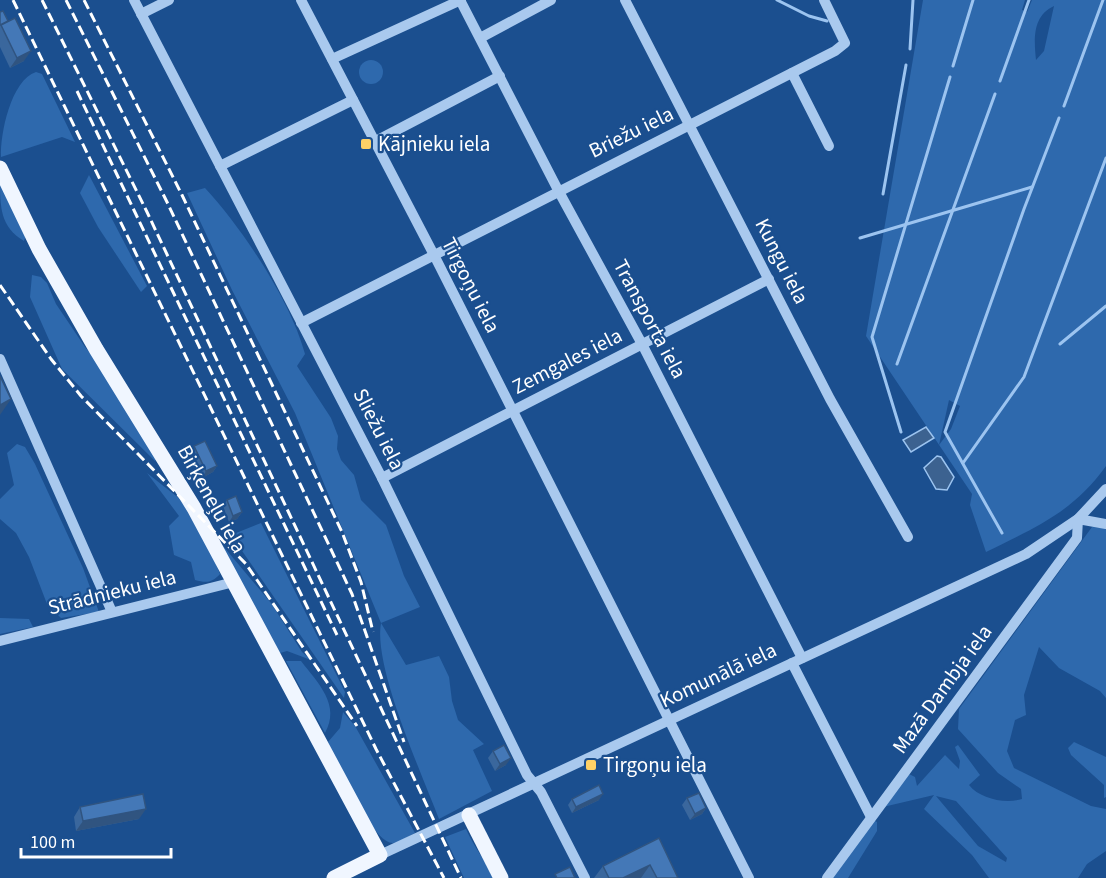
<svg xmlns="http://www.w3.org/2000/svg" width="1106" height="878" font-family="'Source Sans 3',sans-serif">
	<style>
		.green { fill: #2e69ad; fill-rule: evenodd }
		.water { fill: #3c6290; stroke: #9cc4f0; stroke-width: 1.5 }
		.lines { fill: none; stroke-linecap: round; stroke-linejoin: round }
		.stream { stroke: #9cc4f0; stroke-width: 3 }
		.minor { stroke: #a9c9ee; stroke-width: 10 }
		.major { stroke: #f0f6ff; stroke-width: 15 }
		.rail { stroke: #fff; stroke-width: 3; stroke-dasharray: 10 4.5; stroke-linecap: butt }
		.wall { fill: #3a679d }
		.shaded-wall { fill: #305480 }
		.building { fill: #4478b7; stroke: #305480; stroke-width: 1.5 }
		.poi-dot { fill: #ffd166; stroke: #1b4f8f; stroke-width: 2 }
		.labels { text-anchor: middle; dominant-baseline: central; stroke-width: 4.5; stroke-linejoin: round; paint-order: stroke }
		.street-label { font-size: 21px; fill: #fff; stroke: #1b4f8f }
		.poi-label { font-size: 21px; fill: #fff; stroke: #1b4f8f; text-anchor: start }
	</style>
	<rect width="100%" height="100%" fill="#1b4f8f"/>
	<g class="green">
		<path d="M923,0H1025L1022,10L1027,12L1032,0H1106V466C1072,513 1036,527 986,552L970,505L972,494L866,336ZM1054,6L1044,51L1036,60C1034,40 1032,16 1054,6ZM949,400L960,406L951,429L939,445Z"/>
		<circle cx="371" cy="72" r="12"/>
		<path d="M36,72L42,74L75,142L62,137L1,157C0,134 11,80 36,72Z"/>
		<path d="M89,175L147,286L141,292L98,227L80,193Z"/>
		<path d="M0,179L26,235L24,241C0,227 0,207 0,179Z"/>
		<path d="M205,188C242,228 291,301 305,354L297,366L331,418L338,436L337,449L341,460L354,475L361,500L386,525L404,576L420,607L381,623L406,665L439,656L449,677L452,701L458,720L484,744L473,750L492,791L439,819C422,774 373,667 381,623L295,413L232,290L187,193Z"/>
		<path d="M32,275L41,277L47,283L56,304L85,347L108,375L157,456L155,461L62,369L30,297Z"/>
		<path d="M17,444L25,447L35,464L83,568L99,612L61,618L47,604L29,557L16,533L0,519V499L14,485L7,453Z"/>
		<path d="M147,473L180,499L212,554L220,574C212,583 206,583 195,580L191,562L174,555L169,526L179,516Z"/>
		<path d="M261,523L345,692L344,698L231,535Z"/>
		<path d="M1092,527L1106,528V698L1100,691L1059,668L1039,647L1024,695L1026,715L1015,720L1007,751L1014,768L1091,806L1106,809V851L1087,864L1078,878H989L972,855L924,809L934,795L883,807L909,774L915,777L917,786L945,755L959,769L960,761L955,747L958,745L980,775L969,785C980,799 1005,804 1022,799L1021,789L998,773L958,729L959,709ZM936,796L956,801L1007,858L1006,862L978,846Z"/>
		<path d="M213,534L271,603L302,652L311,660L287,651L280,653Z"/>
		<path d="M0,618L29,619L33,627L0,634Z"/>
		<path d="M286,661H301C318,683 341,705 325,733Z"/>
		<path d="M343,712L355,726L415,833C409,836 400,842 393,843C372,844 337,761 328,742L340,728Z"/>
		<path d="M1074,742L1106,757V797L1104,798V785L1071,755L1068,748Z"/>
		<path d="M873,820L877,822V831L848,878H832Z"/>
		<path d="M466,829C474,847 485,860 494,878H464L445,837Z"/>
	</g>
	<g class="water">
		<path d="M926,427L934,438L911,452L903,440Z"/>
		<path d="M937,456L941,457L954,477L947,490L936,489L924,468Z"/>
	</g>
	<g class="lines">
		<g class="stream">
			<path d="M777,0L809,16L827,21"/>
			<path d="M910,49L913,0"/>
			<path d="M953,66L973,0"/>
			<path d="M1000,81L1029,0"/>
			<path d="M1064,106L1103,0"/>
			<path d="M883,194L906,65"/>
			<path d="M860,238L1032,187"/>
			<path d="M1060,344L1106,306"/>
			<path d="M897,364L995,94"/>
			<path d="M901,432L872,337L950,77"/>
			<path d="M963,463L1024,377L1106,158"/>
			<path d="M1002,533L945,432L1024,209L1059,118"/>
		</g>
		<g class="minor">
			<path d="M134,0L382,478L527,775L541,792L585,878"/>
			<path d="M301,0L434,255L749,878"/>
			<path d="M460,0L558,190L642,344L802,658"/>
			<path d="M625,0L830,399L908,537"/>
			<path d="M141,14L169,0"/>
			<path d="M482,37L551,0"/>
			<path d="M332,59L461,0"/>
			<path d="M792,73L829,146"/>
			<path d="M374,142L500,76"/>
			<path d="M220,166L353,100"/>
			<path d="M301,323L835,51L845,43L824,0"/>
			<path d="M0,359L112,612"/>
			<path d="M382,478L769,279"/>
			<path d="M0,641L234,582"/>
			<path d="M792,663L871,817"/>
			<path d="M380,855L1026,554L1078,519L1106,489"/>
			<path d="M827,878L1077,538L1078,519L1106,524"/>
		</g>
		<g class="major">
			<path d="M0,168L39,249L96,349L194,508L380,855L334,878"/>
			<path d="M469,815L501,878"/>
		</g>
		<g class="rail">
			<path d="M13,0L376,749L444,878"/>
			<path d="M42,0L147,212L461,878"/>
			<path d="M66,0L167,202L352,594L404,742"/>
			<path d="M84,0L182,195L342,532L361,582L373,632"/>
			<path d="M77,91L337,635"/>
			<path d="M0,285L51,359L81,396L246,564L357,726"/>
		</g>
	</g>
	<g class="wall">
		<path d="M0,12L24,61L10,68L0,47Z"/>
		<path d="M194,446L217,466L213,472L202,478L190,453Z"/>
		<path d="M227,500L242,512L237,519L229,522L223,506Z"/>
		<path d="M493,751L506,765L495,771L488,758Z"/>
		<path d="M687,798L706,808L702,814L690,820L682,805Z"/>
		<path d="M572,799L599,800L572,813L568,805Z"/>
		<path d="M80,807L139,819L76,831L74,817Z"/>
		<path d="M659,838L678,878H594L603,866Z"/>
	</g>
	<g class="shaded-wall">
		<path d="M31,51L24,61L10,68L17,58Z"/>
		<path d="M11,399L0,415V405Z"/>
		<path d="M217,466L213,472L202,478L206,471Z"/>
		<path d="M242,512L237,519L229,522L233,516Z"/>
		<path d="M511,758L506,765L495,771L500,764Z"/>
		<path d="M603,794L599,800L572,813L576,807Z"/>
		<path d="M706,808L702,814L690,820L695,814Z"/>
		<path d="M146,809L139,819L76,831L83,821Z"/>
		<path d="M650,865L641,878H623Z"/>
	</g>
	<g class="building">
		<path d="M3,11L8,21L0,25V12Z"/>
		<path d="M15,18L31,51L17,58L1,25Z"/>
		<path d="M0,376L11,399L0,405Z"/>
		<path d="M205,441L217,466L206,471L194,446Z"/>
		<path d="M236,496L242,512L233,516L227,500Z"/>
		<path d="M504,745L511,758L500,764L493,751Z"/>
		<path d="M599,785L603,794L576,807L572,799Z"/>
		<path d="M699,793L706,808L695,814L687,798Z"/>
		<path d="M143,794L146,809L83,821L80,807Z"/>
		<path d="M659,838L678,878H657L650,865L623,878H609L603,866Z"/>
		<path d="M570,867L575,878H557L555,874Z"/>
	</g>
	<g class="poi-dot">
		<rect x="360" y="138" width="12" height="12" rx="3"/>
		<rect x="585" y="759" width="12" height="12" rx="3"/>
	</g>
	<g class="labels">
		<g class="street-label">
			<text transform="translate(631 132) rotate(-26)">Briežu iela</text>
			<text transform="translate(782 261) rotate(63)">Kungu iela</text>
			<text transform="translate(471 285) rotate(63)">Tirgoņu iela</text>
			<text transform="translate(650 319) rotate(62)">Transporta iela</text>
			<text transform="translate(567 361) rotate(-27)">Zemgales iela</text>
			<text transform="translate(379 429) rotate(63)">Sliežu iela</text>
			<text transform="translate(212 499) rotate(61)">Birķeneļu iela</text>
			<text transform="translate(112 592) rotate(-14)">Strādnieku iela</text>
			<text transform="translate(718 675) rotate(-25)">Komunālā iela</text>
			<text transform="translate(942 689) rotate(-54)">Mazā Dambja iela</text>
		</g>
		<g class="poi-label">
			<text x="378" y="144">Kājnieku iela</text>
			<text x="603" y="765">Tirgoņu iela</text>
		</g>
	</g>
	<path d="M21 848v9h150v-9" fill="none" stroke="#ffffff" stroke-width="3"/>
	<text x="30" y="848" font-size="18" fill="#ffffff" stroke="#1b4f8f" stroke-width="4.5" paint-order="stroke">100 m</text>
</svg>
